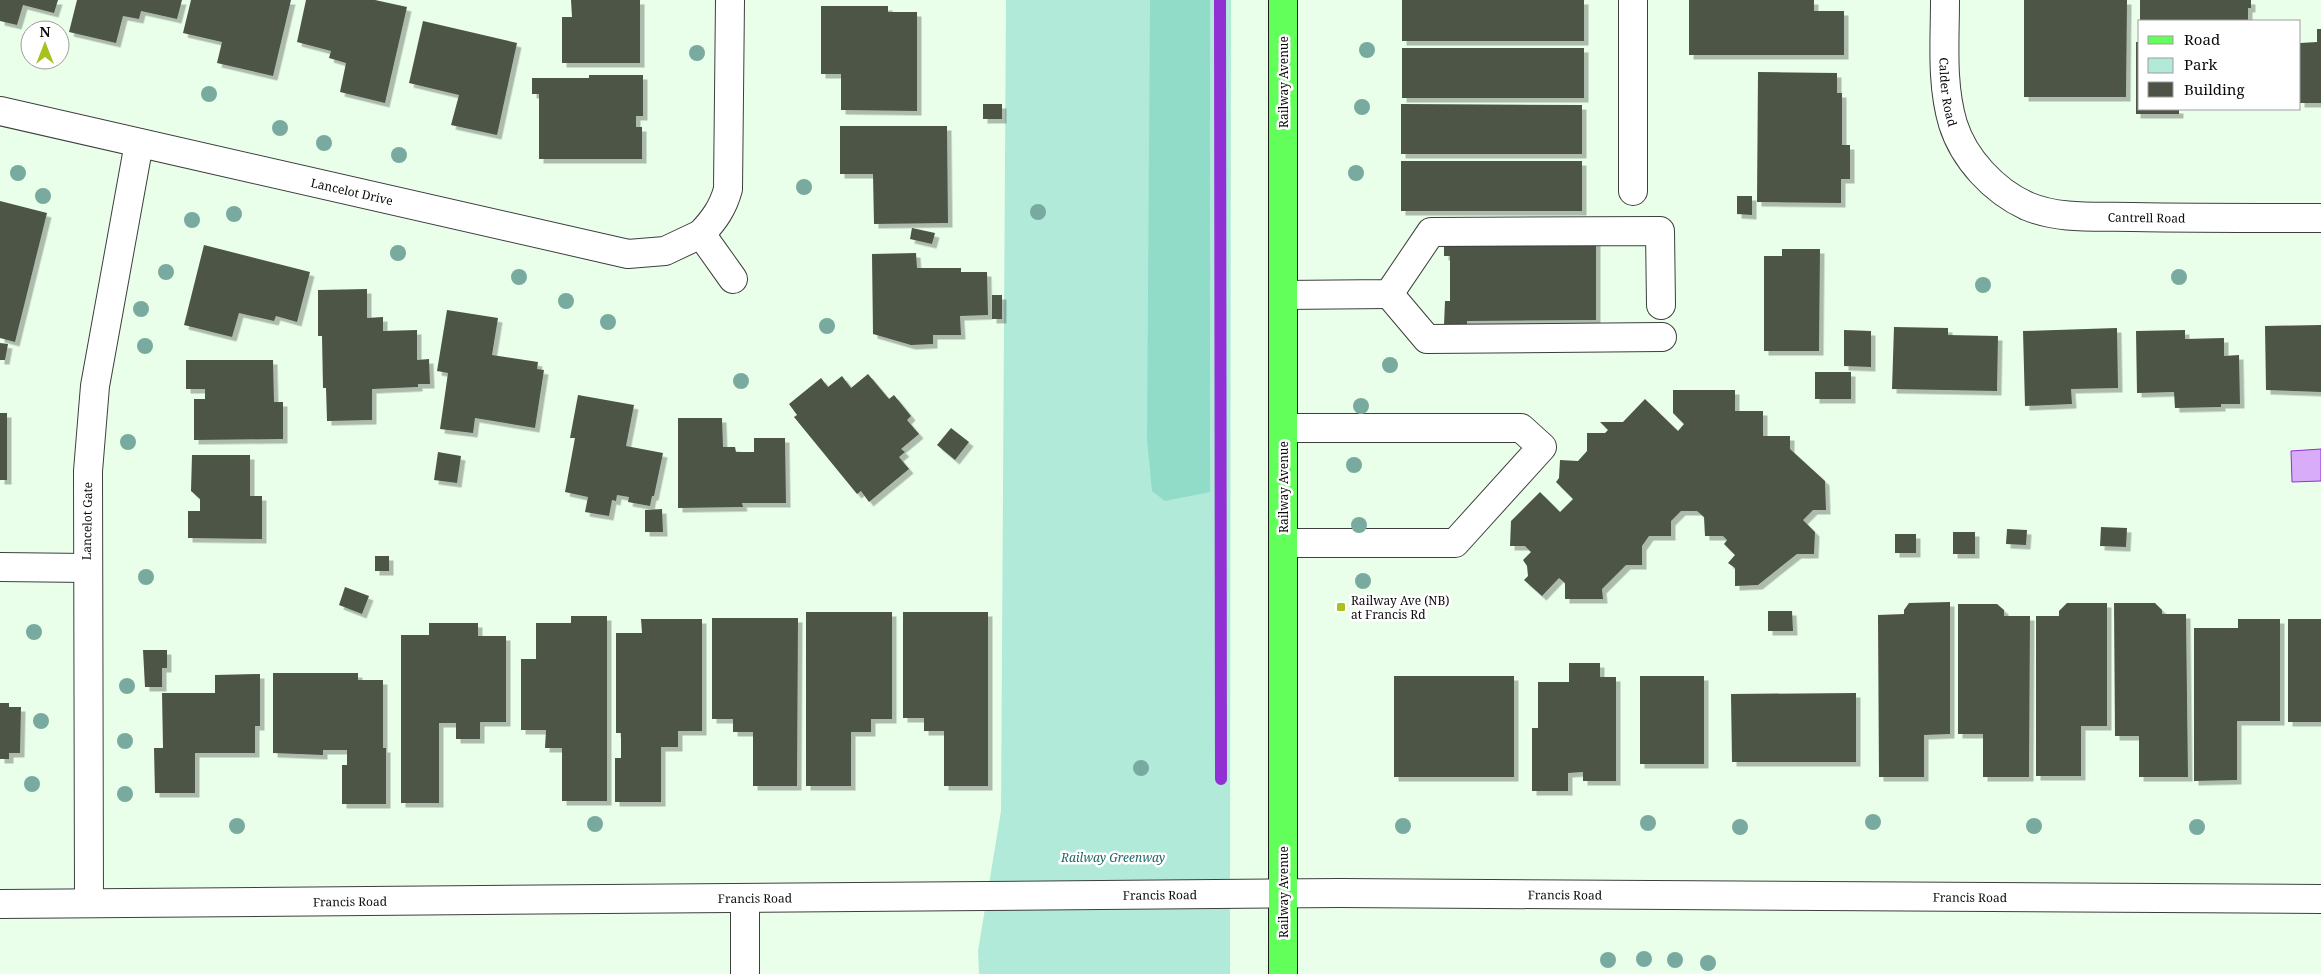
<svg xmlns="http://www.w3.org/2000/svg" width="2321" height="974" font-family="'Noto Serif',serif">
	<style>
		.green { fill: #b2ead9 }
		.forest { fill: #91dcc9 }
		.water { fill: #d8acf9; stroke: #9130d3 }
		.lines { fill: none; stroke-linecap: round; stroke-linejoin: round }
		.stream { stroke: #9130d3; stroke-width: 12 }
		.building { fill: #4d5447; filter: url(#shadow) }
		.minor-casing { stroke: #3e3e3e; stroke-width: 30 }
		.major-casing { stroke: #1c1c1c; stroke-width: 30 }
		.minor { stroke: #fff; stroke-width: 28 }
		.major { stroke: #62fe5a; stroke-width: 28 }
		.tree { fill: #78aaa0 }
		.poi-dot { fill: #a8c11e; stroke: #fff; stroke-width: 2 }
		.labels { text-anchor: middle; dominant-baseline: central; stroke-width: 5; stroke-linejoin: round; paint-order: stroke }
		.street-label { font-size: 12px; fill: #0b0b0b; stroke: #fff }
		.poi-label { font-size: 12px; fill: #0b0b0b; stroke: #fff; text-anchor: start }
		.park-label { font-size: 12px; font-style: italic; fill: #1a6564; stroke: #fff }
	</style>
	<defs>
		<filter id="shadow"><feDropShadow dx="4.5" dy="4.5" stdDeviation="0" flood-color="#0004"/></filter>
	</defs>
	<rect width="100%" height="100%" fill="#eaffea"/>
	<path class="green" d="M1006,0H1231L1230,974H979L978,951L1001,811Z"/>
	<path class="forest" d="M1150,0H1210V492L1165,501L1152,491L1147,439Z"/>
	<path class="water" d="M2321,449V481L2292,482L2291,451Z"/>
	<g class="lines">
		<path class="stream" d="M1220,0L1221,779"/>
	</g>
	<g class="building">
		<path d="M0,0H58L54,13L23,5L17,25L0,21Z"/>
		<path d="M77,0H182L177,19L141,11L139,19L123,16L116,43L69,32Z"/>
		<path d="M191,0H291L273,76L217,63L222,42L183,33Z"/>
		<path d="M306,0H375L407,7L385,103L340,92L346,63L329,58L331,51L297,42Z"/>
		<path d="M571,0H640V63H562V17H572Z"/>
		<rect x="1402" y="0" width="182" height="41"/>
		<path d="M1689,0H1814V11H1844V55H1689Z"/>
		<path d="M2024,0H2127L2126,97H2024Z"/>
		<path d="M2140,0H2251V8H2248V21H2140Z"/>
		<path d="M821,6H888V12H917V111L841,110V74H821Z"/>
		<path d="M423,21L517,43L497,135L451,125L459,95L409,83Z"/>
		<path d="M2317,29H2321V103H2300V43L2317,42Z"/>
		<path d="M2136,42H2140V109H2179V114H2136Z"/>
		<rect x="1402" y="48" width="182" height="50"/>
		<path d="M1758,72L1837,73V93H1842V145H1850V179H1841V203L1757,202Z"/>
		<path d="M589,75H643V116H636V127H642V159H539V94H532V78H589Z"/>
		<rect x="983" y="104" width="19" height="15"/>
		<path d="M1401,104L1582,105V154H1401Z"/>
		<path d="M840,126H947L948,223L874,224L873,174H840Z"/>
		<rect x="1401" y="161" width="181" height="50"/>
		<path d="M1737,196H1752V215L1737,214Z"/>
		<path d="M0,201L47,213L15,342L0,338Z"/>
		<path d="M912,228L935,233L932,244L910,239Z"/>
		<path d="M1444,236L1596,239V320L1467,321V325H1444L1445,301H1450V256H1444Z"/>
		<path d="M204,245L310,272L297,322L276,316L274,321L239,313L232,337L184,325Z"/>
		<path d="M1782,249H1820L1819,351H1764V256H1782Z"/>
		<path d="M916,253L917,268H961V272H987L988,315L960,316L961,335H933V344L911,345L873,334L872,254Z"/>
		<path d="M367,289V318L383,317V331L417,330V360L429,359L430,384H418V387L372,389V420L327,421L326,388H323L322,336H318V290Z"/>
		<rect x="992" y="295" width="10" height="24"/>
		<path d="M447,310L498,318L492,355L538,362L537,369L544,370L535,428L475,418L473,433L440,429L448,373L437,371Z"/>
		<path d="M2321,325V392L2266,390L2265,326Z"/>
		<path d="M1894,327L1948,328V335L1998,336L1997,391L1892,389Z"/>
		<path d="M2117,328L2118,388L2071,389L2072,404L2025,406L2023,331Z"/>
		<path d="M1844,330L1871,331V367L1844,366Z"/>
		<path d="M2185,330V339L2224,338V356L2239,355L2240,404H2221V407L2175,408L2174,392L2137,393L2136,331Z"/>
		<path d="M0,343L8,344L5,360H0Z"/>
		<path d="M186,360H273L274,402H283V439L194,440V399H205V389H186Z"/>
		<rect x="1815" y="372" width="36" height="27"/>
		<path d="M868,374L889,399L894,395L911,416L907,420L919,434L901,449L905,452L899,457L909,469L869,502L861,491L857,494L794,417L797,415L789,404L821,378L828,387L842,376L851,388Z"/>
		<path d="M1673,390H1735V411H1763V436H1790V449L1825,481L1826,510H1813L1803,520L1815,532L1814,554H1797L1758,585L1735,586V568L1728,563L1735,555L1724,544L1727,540L1723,536H1705L1704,517L1697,511H1681L1671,521V536H1649L1642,546V565H1626L1602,589L1603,599H1565V583L1559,578L1542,596L1524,580L1528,576L1527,566L1523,560L1531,552L1525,546H1510L1511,521L1540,492L1560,512L1573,499L1556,482L1559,478L1560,460L1578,461L1587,451V433H1605L1608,430L1600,422H1623L1645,399L1678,431L1684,424L1673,413Z"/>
		<path d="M578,395L634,405L626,446L663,453L654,496H652L650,506L628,502L629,497L617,495L616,501L612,500L609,516L585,512L588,497L565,492L575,438H570Z"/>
		<rect x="0" y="413" width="7" height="67"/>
		<path d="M678,418H722L723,447H735L736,452H754V438H785L786,503H742L743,507L678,508Z"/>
		<path d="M951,428L969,442L955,460L937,445Z"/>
		<path d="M438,452L461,456L457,483L434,480Z"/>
		<path d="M192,455H250V496H262V539L188,538V511H200V499L191,491Z"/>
		<path d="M662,509L663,532H645V510Z"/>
		<path d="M2101,527L2127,528L2126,547L2100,546Z"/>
		<path d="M2007,529L2027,530L2026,545L2006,544Z"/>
		<rect x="1953" y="532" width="22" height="22"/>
		<rect x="1895" y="534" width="21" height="19"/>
		<rect x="375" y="556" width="14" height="15"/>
		<path d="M345,587L369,596L362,614L339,605Z"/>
		<path d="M1950,602V734L1924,735V777H1879L1878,615L1904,614V610L1909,603Z"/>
		<path d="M2067,603H2107V726H2081V776H2036V616H2059V611Z"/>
		<path d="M2114,603H2155L2162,610V614H2186L2188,777H2139V736H2115Z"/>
		<path d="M1958,604H1997L2004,610V616H2030L2029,777H1983V734H1958Z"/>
		<path d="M1768,611H1792L1793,631H1768Z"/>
		<path d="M806,612H892V719H871V732H851V786H806Z"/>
		<path d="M903,612H988V786H944V731H924V718H903Z"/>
		<path d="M571,616H607V801H562V748H545L546,730H521V659H536V623H571Z"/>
		<path d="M712,618H798L797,786H753V732H733V719H712Z"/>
		<path d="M641,619H702V731H678V747H661V802H615V758H621V733H616V633H642Z"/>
		<path d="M2238,619H2280V721H2237V780L2194,781V628H2238Z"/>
		<rect x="2288" y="619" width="33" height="103"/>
		<path d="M429,623H478V636H506V722H480V739H456V723H439V803H401V635H429Z"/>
		<path d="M143,650H167V668H162V687H145Z"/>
		<path d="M1569,663H1600V677H1616V781H1583V772L1568,773V791H1532V728H1538V682H1569Z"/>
		<path d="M273,673H358V680H383V748H386V804H342V765H347V750H323V755L273,753Z"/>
		<path d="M260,674V726H255V753H195V793H155L154,748H163L162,693H215V675Z"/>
		<rect x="1394" y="676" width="120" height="101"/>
		<rect x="1640" y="676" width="64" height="88"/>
		<path d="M1856,693V762H1732L1731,694Z"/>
		<path d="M0,703H9V707H21L20,753H9V759H0Z"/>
	</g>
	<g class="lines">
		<g class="minor-casing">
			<g id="minor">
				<path d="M1633,0V191"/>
				<path id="s1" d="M1945,0C1945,41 1941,84 1953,124C1964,159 1994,191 2027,206C2060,220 2098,216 2132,217C2195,218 2258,218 2321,218"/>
				<path id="s2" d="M0,111L628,254L665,251L701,234L733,279"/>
				<path d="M701,234C714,220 723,208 728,189L730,0"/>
				<path d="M1389,294L1427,339L1662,337"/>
				<path d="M1283,295L1389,294L1431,232L1660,231L1661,305"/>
				<path d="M1283,428H1521L1542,447L1455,543H1283"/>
				<path d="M0,567L87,568"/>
				<path d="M745,898V974"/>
				<path d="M89,903L88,471L95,386L139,143"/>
				<path id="s3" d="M0,904L1340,893L2321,899"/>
			</g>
		</g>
		<g class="major-casing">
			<path id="major" d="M1283,0V974"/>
		</g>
		<use href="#minor" class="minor"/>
		<use href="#major" class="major"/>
	</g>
	<g class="tree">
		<circle cx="1367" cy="50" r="8"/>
		<circle cx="697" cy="53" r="8"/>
		<circle cx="209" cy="94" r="8"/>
		<circle cx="1362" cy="107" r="8"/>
		<circle cx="280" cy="128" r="8"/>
		<circle cx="324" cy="143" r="8"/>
		<circle cx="399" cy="155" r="8"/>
		<circle cx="18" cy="173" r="8"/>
		<circle cx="1356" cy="173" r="8"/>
		<circle cx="804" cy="187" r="8"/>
		<circle cx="43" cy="196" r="8"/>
		<circle cx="1038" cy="212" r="8"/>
		<circle cx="234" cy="214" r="8"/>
		<circle cx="192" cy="220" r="8"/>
		<circle cx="398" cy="253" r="8"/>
		<circle cx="166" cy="272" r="8"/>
		<circle cx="519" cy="277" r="8"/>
		<circle cx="2179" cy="277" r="8"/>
		<circle cx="1983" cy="285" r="8"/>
		<circle cx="566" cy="301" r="8"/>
		<circle cx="141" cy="309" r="8"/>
		<circle cx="608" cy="322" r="8"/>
		<circle cx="827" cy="326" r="8"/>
		<circle cx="145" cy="346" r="8"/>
		<circle cx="1390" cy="365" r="8"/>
		<circle cx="741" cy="381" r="8"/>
		<circle cx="1361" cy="406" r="8"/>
		<circle cx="128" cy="442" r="8"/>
		<circle cx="1354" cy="465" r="8"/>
		<circle cx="1359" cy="525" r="8"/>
		<circle cx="146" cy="577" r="8"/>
		<circle cx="1363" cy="581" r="8"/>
		<circle cx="34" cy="632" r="8"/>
		<circle cx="127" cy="686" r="8"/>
		<circle cx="41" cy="721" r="8"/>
		<circle cx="125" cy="741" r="8"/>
		<circle cx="1141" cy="768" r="8"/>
		<circle cx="32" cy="784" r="8"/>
		<circle cx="125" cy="794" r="8"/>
		<circle cx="1873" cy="822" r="8"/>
		<circle cx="1648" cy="823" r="8"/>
		<circle cx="595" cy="824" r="8"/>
		<circle cx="237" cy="826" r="8"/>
		<circle cx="1403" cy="826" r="8"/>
		<circle cx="2034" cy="826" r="8"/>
		<circle cx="1740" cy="827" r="8"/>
		<circle cx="2197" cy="827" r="8"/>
		<circle cx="1644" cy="959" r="8"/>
		<circle cx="1608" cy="960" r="8"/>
		<circle cx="1675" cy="960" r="8"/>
		<circle cx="1708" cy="963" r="8"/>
	</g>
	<rect class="poi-dot" x="1336" y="602" width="10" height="10" rx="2.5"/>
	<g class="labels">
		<g class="street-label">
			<text transform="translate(1283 82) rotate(-90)">Railway Avenue</text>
			<text stroke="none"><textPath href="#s1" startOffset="92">Calder Road</textPath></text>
			<text stroke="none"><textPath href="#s2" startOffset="361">Lancelot Drive</textPath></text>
			<text stroke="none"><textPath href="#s1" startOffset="359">Cantrell Road</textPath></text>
			<text transform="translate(1283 487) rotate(-90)">Railway Avenue</text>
			<text transform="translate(87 521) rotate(-89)">Lancelot Gate</text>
			<text transform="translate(1283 892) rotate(-90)">Railway Avenue</text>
			<text stroke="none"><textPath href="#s3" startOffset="1160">Francis Road</textPath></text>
			<text stroke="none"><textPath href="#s3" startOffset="1565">Francis Road</textPath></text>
			<text stroke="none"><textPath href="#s3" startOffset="1970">Francis Road</textPath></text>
			<text stroke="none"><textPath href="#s3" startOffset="755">Francis Road</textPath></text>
			<text stroke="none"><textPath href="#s3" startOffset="350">Francis Road</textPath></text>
		</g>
		<g class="poi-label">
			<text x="1351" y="600">Railway Ave (NB)<tspan x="1351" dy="14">at Francis Rd</tspan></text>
		</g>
		<g class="park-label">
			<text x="1113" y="857">Railway Greenway</text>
		</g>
	</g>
	<rect x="2138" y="20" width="162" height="90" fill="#ffffff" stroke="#9d9d9d"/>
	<rect x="2148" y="36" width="25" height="8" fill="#62fe5a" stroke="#9d9d9d"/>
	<text x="2184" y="45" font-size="15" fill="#0b0b0b">Road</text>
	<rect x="2148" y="58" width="25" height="15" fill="#b2ead9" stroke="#9d9d9d"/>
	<text x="2184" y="70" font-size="15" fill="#0b0b0b">Park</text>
	<rect x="2148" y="82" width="25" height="15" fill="#4d5447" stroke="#9d9d9d"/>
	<text x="2184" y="95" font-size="15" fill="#0b0b0b">Building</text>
	<g transform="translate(45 45)"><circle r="24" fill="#ffffff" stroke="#9d9d9d"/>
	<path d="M0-4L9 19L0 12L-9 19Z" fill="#a8c11e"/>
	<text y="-8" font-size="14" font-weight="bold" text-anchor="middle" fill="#0b0b0b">N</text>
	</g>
</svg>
